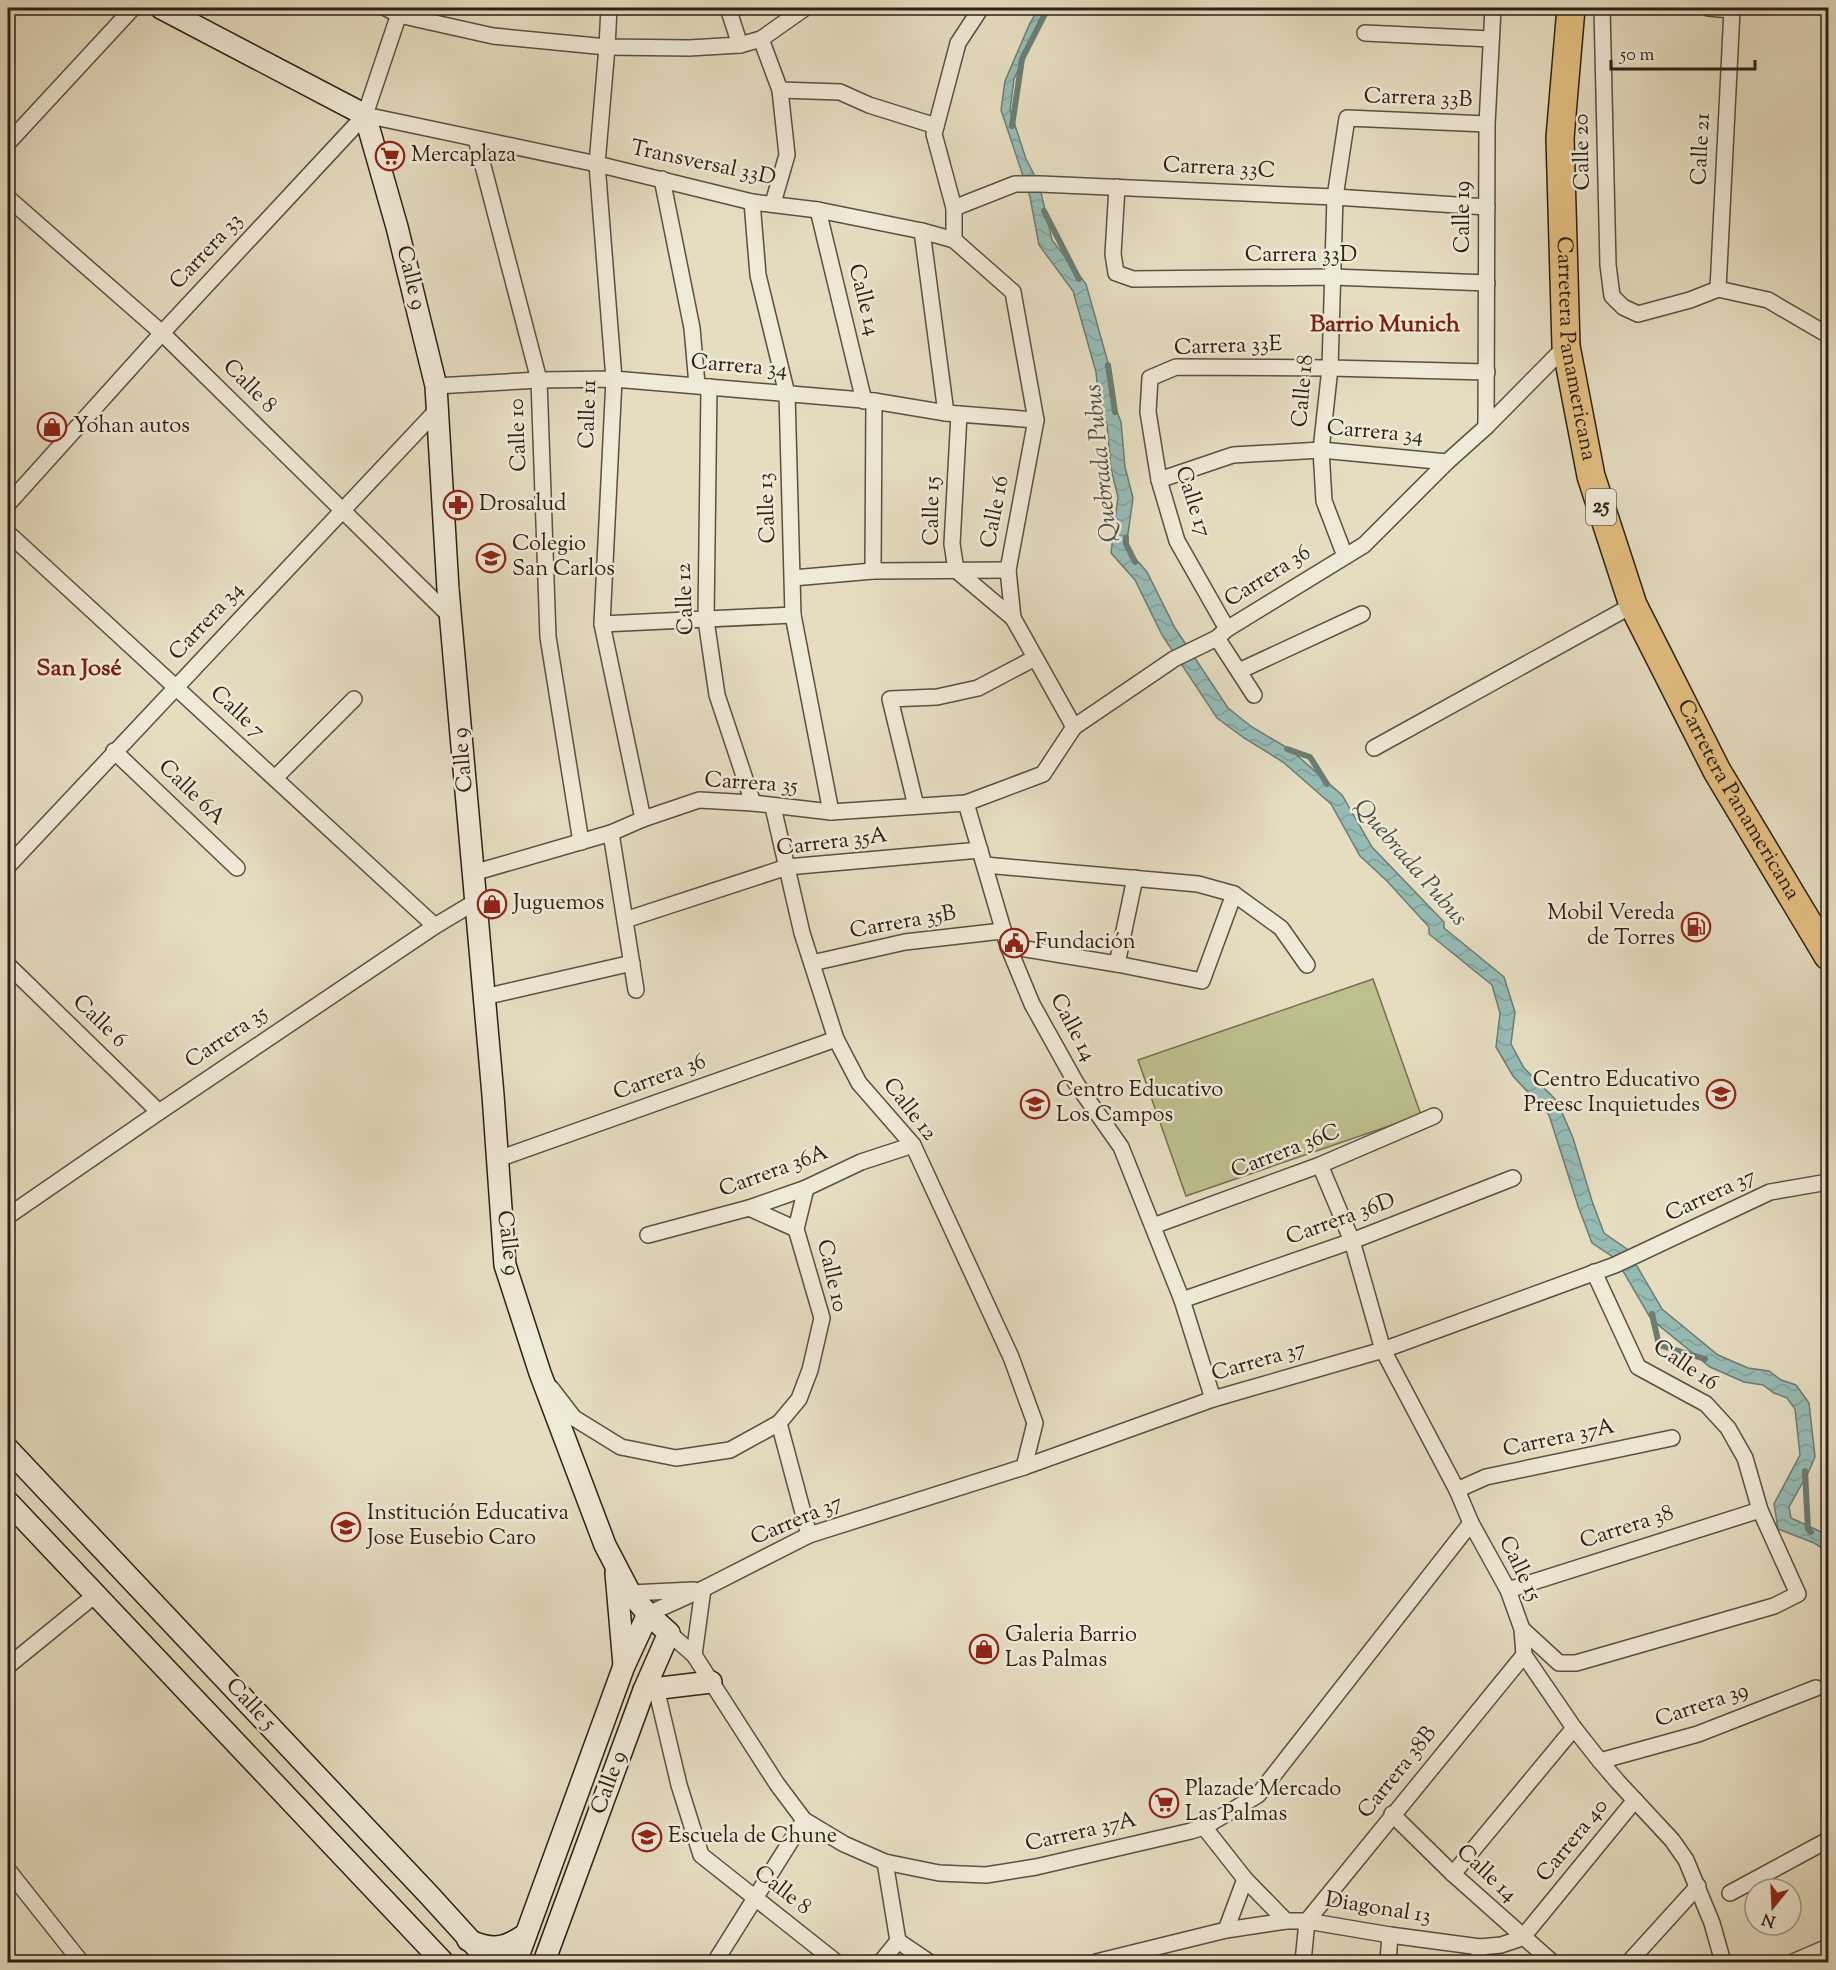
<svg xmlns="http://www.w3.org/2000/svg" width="1836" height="1970" font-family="'Sorts Mill Goudy',serif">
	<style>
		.green { fill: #bdbf8d; stroke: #747052; stroke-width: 1.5 }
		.water { fill: url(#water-waves); stroke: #6b7d75; stroke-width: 1.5 }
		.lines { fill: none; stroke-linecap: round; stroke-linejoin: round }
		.stream { stroke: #6b7d75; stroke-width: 6 }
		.street-casing { stroke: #5a5041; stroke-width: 18 }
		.secondary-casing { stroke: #2b2116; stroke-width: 24 }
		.highway-casing { stroke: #2b2116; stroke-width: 30 }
		.street { stroke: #efe9d7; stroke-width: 15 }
		.secondary { stroke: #efe9d7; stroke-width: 21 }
		.highway { stroke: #e3be80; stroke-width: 27 }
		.labels { text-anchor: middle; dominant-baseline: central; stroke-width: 5; stroke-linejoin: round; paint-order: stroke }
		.shield { fill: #efe9d7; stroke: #665d50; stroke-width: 1.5 }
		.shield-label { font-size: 21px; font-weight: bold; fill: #2b2116 }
		.street-label { font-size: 22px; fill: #2b2116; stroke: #efe9d7 }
		.poi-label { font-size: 22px; fill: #2b2116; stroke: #efe9d7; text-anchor: start }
		.neighbourhood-label { font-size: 24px; font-weight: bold; fill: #7a1f14; stroke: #efe9d7 }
		.water-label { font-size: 24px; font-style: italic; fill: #4b4f45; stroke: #efe9d7 }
	</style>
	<defs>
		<pattern id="water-waves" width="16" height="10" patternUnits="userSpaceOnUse" patternTransform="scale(1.5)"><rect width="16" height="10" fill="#96bbb4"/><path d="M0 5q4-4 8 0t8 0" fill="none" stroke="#81a09a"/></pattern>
	</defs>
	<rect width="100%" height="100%" fill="#e6ddc1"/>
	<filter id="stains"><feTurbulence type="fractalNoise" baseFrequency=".00333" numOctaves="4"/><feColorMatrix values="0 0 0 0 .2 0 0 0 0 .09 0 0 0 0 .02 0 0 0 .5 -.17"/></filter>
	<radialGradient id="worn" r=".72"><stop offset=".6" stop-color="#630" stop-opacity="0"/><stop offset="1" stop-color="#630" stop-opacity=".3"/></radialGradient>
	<path class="green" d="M1373,979L1421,1115L1186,1196L1138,1060Z"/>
	<path class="water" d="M1039,8H1047L1014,79L1010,110L1026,159L1039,184L1052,240L1086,284L1110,370L1113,402L1121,422L1125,467L1133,498L1126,548L1147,572L1175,628L1228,708L1252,727L1291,750L1342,795L1372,847L1444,922V928L1504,977L1515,1012L1511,1044L1524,1068L1557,1101L1573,1138L1592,1201L1604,1233L1627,1249L1662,1309L1718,1355L1748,1368L1769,1371L1781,1380L1796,1385L1809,1403L1815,1457L1808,1473L1789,1507L1791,1518L1828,1535V1552L1814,1543L1778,1529L1774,1504L1800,1455L1795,1409L1787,1398L1774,1393L1763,1385L1744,1382L1710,1367L1651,1319L1616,1259L1592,1243L1578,1206L1549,1115L1513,1076L1496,1047L1500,1013L1492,985L1429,934V927L1386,880L1360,856L1331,804L1283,762L1244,738L1217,718L1162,635L1135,580L1111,553L1118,497L1111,469L1107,425L1099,405L1096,372L1073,291L1039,245L1030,197L1001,110L1005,81L1030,23Z"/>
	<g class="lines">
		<g class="stream">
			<path d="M1012,126L1022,59L1048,8"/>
			<path d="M1044,211L1079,279"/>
			<path d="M1108,365L1115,412"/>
			<path d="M1126,538V544L1135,562"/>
			<path d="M1287,749L1310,757L1327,784"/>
			<path d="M1652,1314L1659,1345L1705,1359"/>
			<path d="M1805,1471L1808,1529L1811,1532"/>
		</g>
		<g class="street-casing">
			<g id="street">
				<path d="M386,8L399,15L493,36L607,47L689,48L740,45L761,39L805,8"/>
				<path d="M609,8L607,47L597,164L614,379L602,624L643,819"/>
				<path d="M728,8L740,45"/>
				<path d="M1602,8L1608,265L1612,296L1623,307L1638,314L1690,300L1718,289L1768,300L1828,335"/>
				<path d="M1708,8L1732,10L1718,289"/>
				<path d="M1365,33L1491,39"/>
				<path d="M761,39L780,90L787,155L773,203"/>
				<path d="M780,90L840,92L869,105L936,126"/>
				<path d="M365,115L597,164L752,202L818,210L922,231L954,240L1013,292L1036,420L1008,570L1013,618L1074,727"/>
				<path d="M476,139L539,380L548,637L581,842"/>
				<path d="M8,143L133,8"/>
				<path d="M662,179L692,328L697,385"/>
				<path d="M1117,187L1113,254L1116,273L1133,279L1333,277L1487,283"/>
				<path d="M8,198L162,333L450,616"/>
				<path d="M752,202L758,275L787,394L793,615L831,812"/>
				<path d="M954,208L1015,184H1040L1335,197L1487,207"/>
				<path d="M818,210L864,401"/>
				<path d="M922,231L946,413"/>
				<path d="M954,240V208L934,134L958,43L981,8"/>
				<path d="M436,386L539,380L614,379L874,401L946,413L1036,420"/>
				<path d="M709,387L706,620L717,695L753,803"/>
				<path d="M959,414L952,544L956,570L1013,618"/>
				<path d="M1486,427L1487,124L1493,8"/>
				<path d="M1159,480L1233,455L1321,450L1447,462"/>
				<path d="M8,504L162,333L365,115L401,8"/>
				<path d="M8,533L435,926"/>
				<path d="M1345,556L1324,501L1321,450L1330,368L1335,197L1347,118L1487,124"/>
				<path d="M873,571L874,401"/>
				<path d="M793,578L873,571L1008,570"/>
				<path d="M602,624L793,615"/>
				<path d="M1227,629L1177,541L1159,480L1148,412L1150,378L1176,367L1330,368L1487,372"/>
				<path d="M1217,638L1254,695"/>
				<path d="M1239,671L1362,614"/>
				<path d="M1374,748L1633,605"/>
				<path d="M114,751L237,868"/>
				<path d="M275,778L354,699"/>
				<path d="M966,803L1008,946L1032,1004L1076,1083L1121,1147L1182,1300L1213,1399"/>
				<path d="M916,806L890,699L937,697L978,688L1035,658"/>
				<path d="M773,807L802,933L836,1039L859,1083L913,1145L1011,1357L1035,1423L1024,1467"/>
				<path d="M611,833L636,990"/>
				<path d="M985,865L1198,884L1234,894L1281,928L1307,965"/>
				<path d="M8,866L439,408"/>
				<path d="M473,873L611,833L643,819L699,800L753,803L831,812L966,803L1043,774L1074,727L1174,659L1217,638L1227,629L1364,545L1447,462L1486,427L1566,346"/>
				<path d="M625,920L787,867L980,850"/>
				<path d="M1008,946L1117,964L1202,981L1234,894"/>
				<path d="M812,963L905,942L1002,931"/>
				<path d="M1117,964L1135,878"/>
				<path d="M8,965L159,1112"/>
				<path d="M484,997L632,963"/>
				<path d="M498,1159L836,1039"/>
				<path d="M1320,1165L1352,1241L1383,1350L1457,1490L1471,1523L1508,1590L1522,1629L1524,1655L1574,1728L1600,1761L1618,1782L1672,1840L1686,1860L1712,1923L1723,1962"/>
				<path d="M806,1188L796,1229L822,1318L810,1370L799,1399L779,1423L809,1535"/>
				<path d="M749,1208L796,1229"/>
				<path d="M8,1216L159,1112L435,926L475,902"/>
				<path d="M1153,1226L1320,1165L1434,1116"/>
				<path d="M648,1235L749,1208L806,1188L861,1162L913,1145"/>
				<path d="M1182,1300L1352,1241L1513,1178"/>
				<path d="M551,1388L574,1418L621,1447L676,1458L730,1450L779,1423"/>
				<path d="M1457,1490L1486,1477L1672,1438"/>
				<path d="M1508,1590L1760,1510"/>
				<path d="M630,1593L694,1590"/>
				<path d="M648,1614L703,1589L809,1535L1024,1467L1213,1399L1383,1350L1615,1265L1770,1192L1828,1182"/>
				<path d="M1522,1629L1559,1663H1576L1774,1606L1798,1594L1760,1510L1745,1458L1728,1428L1706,1404L1638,1367L1594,1272"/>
				<path d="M669,1633L694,1655L777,1784L804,1820L844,1844L885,1862L939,1873L986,1875L1036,1867L1191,1831L1204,1827L1258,1795L1471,1523"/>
				<path d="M694,1655L703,1589"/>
				<path d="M8,1666L94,1596"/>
				<path d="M656,1688L679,1785L701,1855L836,1962"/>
				<path d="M1600,1761L1698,1734L1816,1688"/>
				<path d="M1392,1814L1453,1874L1552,1962"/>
				<path d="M1204,1827L1245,1879L1286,1921"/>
				<path d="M8,1870L81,1962"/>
				<path d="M1453,1874L1574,1728"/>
				<path d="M1730,1893L1828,1840"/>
				<path d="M1226,1930L1245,1879"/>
				<path d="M898,1941L929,1962"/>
				<path d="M715,1962L804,1820"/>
				<path d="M881,1962L898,1941L885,1862"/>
				<path d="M1096,1962L1226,1930L1286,1921H1307L1390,1935L1480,1947L1501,1945L1522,1938L1635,1800"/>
				<path d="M1303,1962L1307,1921L1524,1655"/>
				<path d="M1388,1962L1390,1935"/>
				<path d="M1478,1962L1480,1947"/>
				<path d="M1629,1962L1698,1886"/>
				<path d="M1793,1962L1828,1947"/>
			</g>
		</g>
		<g class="secondary-casing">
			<g id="secondary">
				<path d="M161,8L365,115L397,227L436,386L448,589L493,1095L505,1265L540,1373L605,1545L630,1593L648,1614L669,1633L644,1690L544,1962"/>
				<path d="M8,1449L430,1896L490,1962"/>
				<path d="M8,1502L443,1962"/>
				<path d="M616,1573L624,1665"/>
				<path d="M644,1690L711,1682"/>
				<path d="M468,1940C492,1951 505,1949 526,1934"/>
				<path d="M516,1962L624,1666L648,1614"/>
			</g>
		</g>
		<g class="highway-casing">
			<g id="highway">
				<path id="s1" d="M1571,8L1560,138L1566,346L1591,476L1633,605L1717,771L1828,956"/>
			</g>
		</g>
		<use href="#street" class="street"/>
		<use href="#secondary" class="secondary"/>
		<use href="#highway" class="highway"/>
	</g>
	<defs>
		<g id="supermarket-ring" transform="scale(1.5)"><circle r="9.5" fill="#efe9d7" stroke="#8f2418" stroke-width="1.5"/><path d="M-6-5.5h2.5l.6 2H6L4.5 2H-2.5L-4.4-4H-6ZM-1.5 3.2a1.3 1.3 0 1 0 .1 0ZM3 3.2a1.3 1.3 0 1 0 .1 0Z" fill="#8f2418"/></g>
		<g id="shop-ring" transform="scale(1.5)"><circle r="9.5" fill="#efe9d7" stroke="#8f2418" stroke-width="1.5"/><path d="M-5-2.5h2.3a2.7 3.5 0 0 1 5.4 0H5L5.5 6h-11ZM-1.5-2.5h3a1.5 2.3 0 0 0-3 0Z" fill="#8f2418"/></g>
		<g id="pharmacy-ring" transform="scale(1.5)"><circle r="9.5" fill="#efe9d7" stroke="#8f2418" stroke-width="1.5"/><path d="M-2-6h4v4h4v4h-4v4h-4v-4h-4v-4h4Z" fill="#8f2418"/></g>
		<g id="school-ring" transform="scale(1.5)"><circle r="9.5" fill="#efe9d7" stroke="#8f2418" stroke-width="1.5"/><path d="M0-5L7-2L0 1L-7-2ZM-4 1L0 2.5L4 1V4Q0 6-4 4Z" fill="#8f2418"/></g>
		<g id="fuel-ring" transform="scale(1.5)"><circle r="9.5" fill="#efe9d7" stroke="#8f2418" stroke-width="1.5"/><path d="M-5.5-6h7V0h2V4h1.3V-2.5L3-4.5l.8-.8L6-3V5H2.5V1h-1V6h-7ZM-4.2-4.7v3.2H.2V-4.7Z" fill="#8f2418"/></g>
		<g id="civic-ring" transform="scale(1.5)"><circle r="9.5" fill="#efe9d7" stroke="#8f2418" stroke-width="1.5"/><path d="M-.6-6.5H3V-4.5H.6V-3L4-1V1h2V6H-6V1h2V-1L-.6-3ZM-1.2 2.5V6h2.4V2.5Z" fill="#8f2418"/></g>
		<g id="university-ring" transform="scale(1.5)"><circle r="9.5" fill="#efe9d7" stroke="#8f2418" stroke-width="1.5"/><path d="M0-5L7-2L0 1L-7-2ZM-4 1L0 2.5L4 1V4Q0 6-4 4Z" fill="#8f2418"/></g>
	</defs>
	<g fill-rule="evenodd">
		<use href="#supermarket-ring" x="390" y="156"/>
		<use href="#shop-ring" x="52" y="427"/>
		<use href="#pharmacy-ring" x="458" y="505"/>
		<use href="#school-ring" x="491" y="558"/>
		<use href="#shop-ring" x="492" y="904"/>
		<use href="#fuel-ring" x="1696" y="927"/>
		<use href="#civic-ring" x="1014" y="943"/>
		<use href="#school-ring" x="1721" y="1094"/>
		<use href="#school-ring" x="1035" y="1104"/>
		<use href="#university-ring" x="346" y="1527"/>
		<use href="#shop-ring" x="984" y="1649"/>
		<use href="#supermarket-ring" x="1164" y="1803"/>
		<use href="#university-ring" x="647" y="1837"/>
	</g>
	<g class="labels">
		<rect class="shield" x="1586" y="489" width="30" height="36" rx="4.5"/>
		<g class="shield-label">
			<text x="1601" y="507">25</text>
		</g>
		<g class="street-label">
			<text transform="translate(1418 99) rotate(2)">Carrera 33B</text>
			<text transform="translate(1702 149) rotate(-87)">Calle 21</text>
			<text transform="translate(1583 152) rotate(-91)">Calle 20</text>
			<text transform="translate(703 164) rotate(12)">Transversal 33D</text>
			<text transform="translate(1219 169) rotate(3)">Carrera 33C</text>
			<text transform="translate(1464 217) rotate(-90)">Calle 19</text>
			<text transform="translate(207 252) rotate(-47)">Carrera 33</text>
			<text x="1301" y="256">Carrera 33D</text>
			<text transform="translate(410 278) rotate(76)">Calle 9</text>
			<text transform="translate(863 300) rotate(76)">Calle 14</text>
			<text transform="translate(1228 347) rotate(-2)">Carrera 33E</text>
			<text stroke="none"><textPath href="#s1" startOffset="342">Carretera Panamericana</textPath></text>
			<text transform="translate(739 367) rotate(5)">Carrera 34</text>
			<text transform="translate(249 387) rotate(45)">Calle 8</text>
			<text transform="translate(1304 391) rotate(-85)">Calle 18</text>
			<text transform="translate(589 414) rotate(-88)">Calle 11</text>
			<text transform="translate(1375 433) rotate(5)">Carrera 34</text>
			<text transform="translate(519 435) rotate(-92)">Calle 10</text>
			<text transform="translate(1192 502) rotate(72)">Calle 17</text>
			<text transform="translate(768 508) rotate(-92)">Calle 13</text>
			<text transform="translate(933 511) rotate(-89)">Calle 15</text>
			<text transform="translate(996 512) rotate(-79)">Calle 16</text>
			<text transform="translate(1268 577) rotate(-32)">Carrera 36</text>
			<text transform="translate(686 599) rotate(-92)">Calle 12</text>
			<text transform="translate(207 622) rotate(-47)">Carrera 34</text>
			<text transform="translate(237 713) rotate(43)">Calle 7</text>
			<text transform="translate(464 760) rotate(-95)">Calle 9</text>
			<text transform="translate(751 784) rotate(4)">Carrera 35</text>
			<text transform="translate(191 793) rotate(44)">Calle 6A</text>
			<text stroke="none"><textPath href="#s1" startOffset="828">Carretera Panamericana</textPath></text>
			<text transform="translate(832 843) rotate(-7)">Carrera 35A</text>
			<text transform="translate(903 923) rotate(-10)">Carrera 35B</text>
			<text transform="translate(99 1022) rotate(44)">Calle 6</text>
			<text transform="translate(1072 1028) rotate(62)">Calle 14</text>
			<text transform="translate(227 1038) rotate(-34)">Carrera 35</text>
			<text transform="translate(660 1078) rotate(-20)">Carrera 36</text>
			<text transform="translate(909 1110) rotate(52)">Calle 12</text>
			<text transform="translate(1286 1152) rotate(-21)">Carrera 36C</text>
			<text transform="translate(774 1172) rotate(-20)">Carrera 36A</text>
			<text transform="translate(1711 1196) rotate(-25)">Carrera 37</text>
			<text transform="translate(1341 1220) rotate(-20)">Carrera 36D</text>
			<text transform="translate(507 1243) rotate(83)">Calle 9</text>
			<text transform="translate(831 1276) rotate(77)">Calle 10</text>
			<text transform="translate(1259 1362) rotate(-16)">Carrera 37</text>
			<text transform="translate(1685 1366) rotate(34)">Calle 16</text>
			<text transform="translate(1559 1439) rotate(-12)">Carrera 37A</text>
			<text transform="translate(797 1521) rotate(-23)">Carrera 37</text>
			<text transform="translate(1627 1528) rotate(-18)">Carrera 38</text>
			<text transform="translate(1519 1569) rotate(64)">Calle 15</text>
			<text transform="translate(250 1705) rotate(47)">Calle 5</text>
			<text transform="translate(1702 1706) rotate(-19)">Carrera 39</text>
			<text transform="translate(1398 1773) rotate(-51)">Carrera 38B</text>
			<text transform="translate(610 1783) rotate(-70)">Calle 9</text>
			<text transform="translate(1081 1833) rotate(-13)">Carrera 37A</text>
			<text transform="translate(1573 1841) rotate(-51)">Carrera 40</text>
			<text transform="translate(1486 1874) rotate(43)">Calle 14</text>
			<text transform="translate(782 1891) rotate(38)">Calle 8</text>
			<text transform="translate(1378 1909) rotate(9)">Diagonal 13</text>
		</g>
		<g class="poi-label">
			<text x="411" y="156">Mercaplaza</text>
			<text x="73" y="427">Yohan autos</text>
			<text x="479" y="505">Drosalud</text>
			<text x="512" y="545">Colegio<tspan x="512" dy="25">San Carlos</tspan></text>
			<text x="513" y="904">Juguemos</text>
			<text x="1675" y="914" text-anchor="end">Mobil Vereda<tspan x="1675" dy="25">de Torres</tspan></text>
			<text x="1035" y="943">Fundación</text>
			<text x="1700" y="1081" text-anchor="end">Centro Educativo<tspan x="1700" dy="25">Preesc Inquietudes</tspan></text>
			<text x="1056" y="1091">Centro Educativo<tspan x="1056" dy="25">Los Campos</tspan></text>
			<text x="367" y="1514">Institución Educativa<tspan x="367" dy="25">Jose Eusebio Caro</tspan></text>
			<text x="1005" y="1636">Galeria Barrio<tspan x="1005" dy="25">Las Palmas</tspan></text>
			<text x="1185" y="1790">Plazade Mercado<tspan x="1185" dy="25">Las Palmas</tspan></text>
			<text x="668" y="1837">Escuela de Chune</text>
		</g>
		<g class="neighbourhood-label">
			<text x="1385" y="325">Barrio Munich</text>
			<text x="79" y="669">San José</text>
		</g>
		<g class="water-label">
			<text transform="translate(1102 463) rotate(-96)">Quebrada Pubus</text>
			<text transform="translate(1410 863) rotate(49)">Quebrada Pubus</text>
		</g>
	</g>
	<rect width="1836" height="1970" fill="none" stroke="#e6ddc1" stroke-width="30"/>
	<rect x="9" y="9" width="1818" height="1952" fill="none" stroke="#2b2116" stroke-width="3"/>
	<rect x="15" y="15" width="1806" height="1940" fill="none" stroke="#2b2116" stroke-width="1.5"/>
	<g transform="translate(1773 1907) rotate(198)"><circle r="28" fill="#efe9d7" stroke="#a1998a" stroke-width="1.5"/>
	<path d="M0-4.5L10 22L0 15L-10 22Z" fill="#8f2418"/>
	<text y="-9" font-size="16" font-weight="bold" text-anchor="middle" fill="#2b2116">N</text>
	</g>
	<path d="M1611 60v9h144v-9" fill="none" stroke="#2b2116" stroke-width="3"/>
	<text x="1620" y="60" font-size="18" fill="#2b2116" stroke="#efe9d7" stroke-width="4.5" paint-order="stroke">50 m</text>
	<rect width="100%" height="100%" filter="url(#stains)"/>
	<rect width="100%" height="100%" fill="url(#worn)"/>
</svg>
